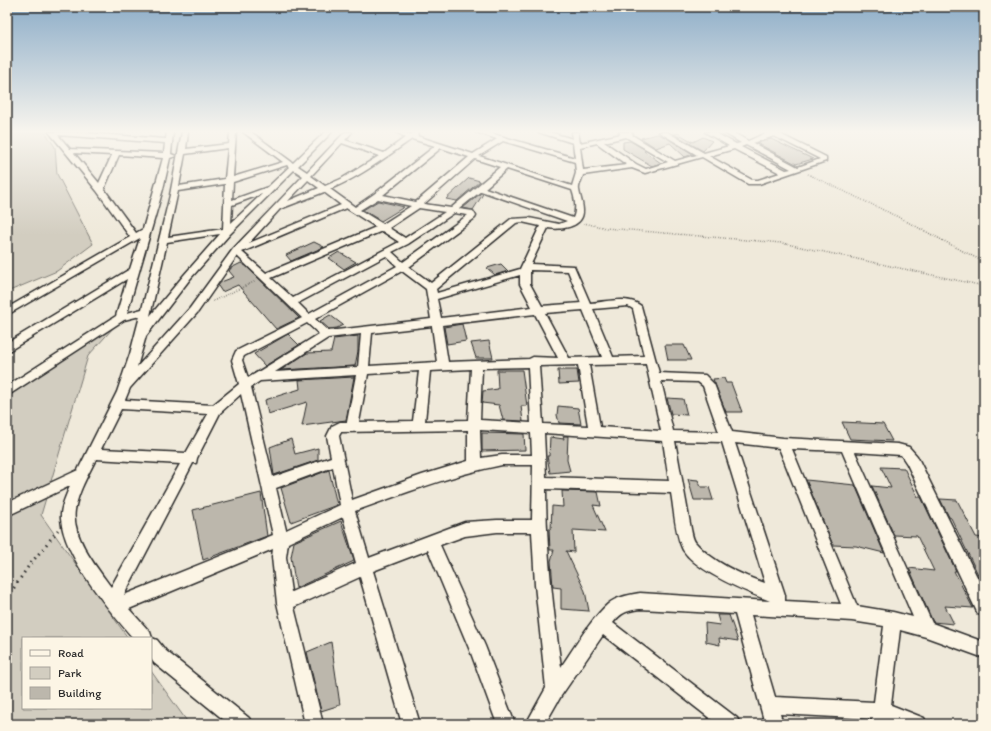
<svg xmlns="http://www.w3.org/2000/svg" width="991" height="731" font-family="Itim,sans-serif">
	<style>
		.green { fill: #d2cdc0; stroke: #7e7c76 }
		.building { fill: #bcb7ac; stroke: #2b2b2b }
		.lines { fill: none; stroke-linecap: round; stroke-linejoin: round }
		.street-casing { stroke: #2b2b2b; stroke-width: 3 }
		.path-far1 { stroke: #2b2b2b; stroke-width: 1.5; stroke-dasharray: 0.5 2; stroke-linecap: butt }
		.path { stroke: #2b2b2b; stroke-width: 3; stroke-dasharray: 1.5 4.5; stroke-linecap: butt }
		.street { fill: #fcf5e5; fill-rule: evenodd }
	</style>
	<rect width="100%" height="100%" fill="#efe9da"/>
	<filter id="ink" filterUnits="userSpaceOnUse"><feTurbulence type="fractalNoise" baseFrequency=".025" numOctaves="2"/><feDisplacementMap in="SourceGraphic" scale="8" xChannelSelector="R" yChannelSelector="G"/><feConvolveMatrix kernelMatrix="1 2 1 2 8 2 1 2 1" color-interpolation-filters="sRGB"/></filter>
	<g filter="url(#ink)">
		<g class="green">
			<path d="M7,132H45L55,147L57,174L93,244L57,271L7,292Z"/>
			<path d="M114,327L88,356L41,515L128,638H23V708H151V671L189,724H7V392Z"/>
		</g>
		<g class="building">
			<path d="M678,133L693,142L703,137L712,141L703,151L674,134Z"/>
			<path d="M657,134L665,137L693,154L685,157L670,143L656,148L641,138Z"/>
			<path d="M771,139L813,159L796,164L757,143Z"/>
			<path d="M630,141L646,150L644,151L661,163L652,166L623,149V142Z"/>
			<path d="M469,178L480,181L457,201L446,199Z"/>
			<path d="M481,193L483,194L473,210L463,208Z"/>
			<path d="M378,201L392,204L404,207L381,221L363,210Z"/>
			<path d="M314,242L324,247L291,261L286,255Z"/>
			<path d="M339,252L356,262L344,269L329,258Z"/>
			<path d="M241,263L246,266L299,318L276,329L238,285L222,292L218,286L221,282L234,277L229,271L231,268Z"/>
			<path d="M501,264L508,271L495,275L487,268Z"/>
			<path d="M330,315L343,325L337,328L329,329L320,321Z"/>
			<path d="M462,324L466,341L447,344L444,327Z"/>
			<path d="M288,334L299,345L265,366L254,354Z"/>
			<path d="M358,336V351L355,366L281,370L307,353L331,352L334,339Z"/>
			<path d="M489,341L493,358H476L471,343Z"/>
			<path d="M665,345H684L691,360H668Z"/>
			<path d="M497,370H522L527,406H521L523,421L503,420L499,405L482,403L483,391L498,389Z"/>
			<path d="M558,370H577L579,383L559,384Z"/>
			<path d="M354,377L346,420L302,426L307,402L268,414L265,400L300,389L299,380Z"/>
			<path d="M724,378L726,383H731L742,412H726L713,379Z"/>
			<path d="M667,398L683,399L687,415L671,414Z"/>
			<path d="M558,406L578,408L581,424L559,423L557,415Z"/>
			<path d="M842,422L883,424L892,441L850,439Z"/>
			<path d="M482,433L524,434L525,450L482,451Z"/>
			<path d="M563,436H568L567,460L570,471L550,473L547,456H549L550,437L564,439Z"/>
			<path d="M291,439L295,454L318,448V460L274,475L270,447Z"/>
			<path d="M881,467L904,468L918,497H921L956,571H954L973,608L945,606L954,624L933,622L909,568L934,571L917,536L894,535L872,486L891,488Z"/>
			<path d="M329,470L337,505L291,522L281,488Z"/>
			<path d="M688,479L698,480L701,487H709L713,500H694Z"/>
			<path d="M806,480L855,485L884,553L856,546L833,545Z"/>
			<path d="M562,491L598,492L601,506L593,505L605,532L573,530L574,552L566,551L585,591L589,611L561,609V588L553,587L551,561L554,550H550L549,529H551L552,506L563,507Z"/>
			<path d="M261,493L267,536L203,560L193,510Z"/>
			<path d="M940,499L957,500L976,537L984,538V587L951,518L949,517Z"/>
			<path d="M341,521L354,561L296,588L291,557L294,542Z"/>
			<path d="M717,615H729L738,641L719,638L720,645L706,642L705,623L720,625Z"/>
			<path d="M331,642L340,705L321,711L307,652Z"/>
		</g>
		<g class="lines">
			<g class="street-casing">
				<path id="street" d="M49,132H71L166,139L167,132H173L171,154L176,156L170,158L163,189L127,313L142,309L170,195L182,132H188L186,149L229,144L230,132H236L233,177L283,162L243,132H251L293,163L325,132H332L298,166L307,172L345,132H352L345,140L384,153L406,137L395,132L411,134L416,132L418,134L417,136L473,154L497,139L476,132H487L575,158L573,143L538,132H549L573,139L572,132H578L580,143L621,134L619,132H631L633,134L632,135L675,161L697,155L659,132H667L704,153L729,146L705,132H714L736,144L741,143L723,132H732L748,141L768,132H781L780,134L826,157V161L759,184H748L702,157L645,173L632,168L583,175C582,179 578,186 579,190C580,197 583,203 583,211C583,228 560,230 548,228L531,264L574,266L590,303C606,302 628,295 641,306L659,373L705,375L714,384L732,432L783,438L898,444L909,447L917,456L984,591V616L978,614L907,464L901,455L855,452L932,623L984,642V658L926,637L900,630L891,705L924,718L927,724H893L889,722V724H871L872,719L780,714L783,724H765L735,614L640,609C626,611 622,612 613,623L737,718L740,724H717L603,635L561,696L545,724H526L546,688L535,585L532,532H497L465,536L440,545L485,646L515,724H497L471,653L428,550L373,571L420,724H402L360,577L294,607L323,724H305L277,603L272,557L273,549L129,609L150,632L152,638L157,640L166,651L249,718L252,724H229L154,663L151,659V638H133C109,610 64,557 61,519C60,508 66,496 70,486L7,516V503L78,470L117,392L130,354L140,316L124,320L7,396V386L116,316L127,279L7,352V343L130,269L140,238L7,315V308L130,237L97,191ZM58,135L165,143L164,153L70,149ZM774,136L820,159L798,167L753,143ZM626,137L668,162L646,169L636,164L604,142ZM412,139L435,146L374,194L355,207L330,189C360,177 386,157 412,139ZM503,141L575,162L576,173L572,186L479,156ZM342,143L379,156L341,179L325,186L311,176ZM597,143L627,165L583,170L580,147ZM746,145L791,169L786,170L741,147ZM228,148L225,179L179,186L185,154ZM441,148L469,157L416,202L383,195ZM734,149L780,173L758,180H752L709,156ZM74,153L112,155L99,183ZM119,155L163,158L143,229L136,233L104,189ZM475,159L500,167L451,208L424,204ZM287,165L289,167L268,187L232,200L233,182ZM507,169L572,190C575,198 577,210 573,218L485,188ZM294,170L303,176L233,249L190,308L137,367L146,336L190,279L230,234ZM308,180L319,188L288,201ZM225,184L223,229L168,237L178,191ZM481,191L567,221L559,224L529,218L511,219L431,283L409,267L475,218L476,216L473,211L459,209ZM324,192L341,205L249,243L280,209ZM262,194L231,223L232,205ZM378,199L411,206L383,224L360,210ZM346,208L376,227L266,273L242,252ZM419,208L445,212L405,238L389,228ZM454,213L468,215L403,262L392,252L408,244ZM522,222L540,226L520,269L437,293L436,289L516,223ZM382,231L399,242L293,298L271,278ZM220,234L184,275L150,316L167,242ZM237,256L302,318L236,351L232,360L239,384L213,405L125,400L130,388L198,312ZM386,256L397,266L309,314L298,303ZM530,270L568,271L581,303L542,306L530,284ZM402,271L426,289L431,319L328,331L315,319ZM520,275V284L532,307L441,318L437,299ZM628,306L633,309L644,356L613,357L593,309ZM583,310L602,357L569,358L545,313ZM535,314L558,358L533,357L529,359L448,362L442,325ZM307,323L319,334L248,378L242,360L244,356ZM432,326L437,362L369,366L372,333ZM361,334L358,367L275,372L328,338ZM646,364L661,431L600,427L589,365ZM578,365L588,426L543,424L539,366ZM528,367L531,423L480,420L482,368ZM471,369L468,420L425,421L430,371ZM419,371L413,421L359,422L368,374ZM356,375L347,422H340L332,426L327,436L331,457L273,477L251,387L260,381ZM661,381L698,382L703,386L719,432L673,431ZM241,394L273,535L124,595L193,463H196L197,458L220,413ZM121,409L208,414L186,453L101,449ZM468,430V461L422,475L352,500L339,436L341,432ZM480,430L531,433L532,455H502L481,458ZM544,433L663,441L669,481L546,477ZM675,441L722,442L765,583C743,576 711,561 696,543C693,540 692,534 691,529ZM735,443L779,448L841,604L785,601V595ZM792,449L842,451L913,617L893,612L857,606ZM96,459L180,464L111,587C97,568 71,536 75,510C78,492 88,475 96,459ZM502,465H533L532,520H497L465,522L369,558L355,511C403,494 451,475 502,465ZM333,467L340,505L286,530L276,488ZM546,489L671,493C674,509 675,535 683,550C697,572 747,592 770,601L640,593C629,595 616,597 608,604C591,619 574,648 561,667C553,608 546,549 546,489ZM343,517L356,563L291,592L286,557L288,543ZM751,615L852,621L884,626L874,702L775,697Z"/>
			</g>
			<g class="path-far1">
				<path d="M808,174L896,216L984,262"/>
				<path d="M584,223L606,228L782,243L984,286"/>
				<path d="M213,301L256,281"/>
			</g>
			<path class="path" d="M7,598L28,567L58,530"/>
			<use href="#street" class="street"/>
		</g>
	</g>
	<linearGradient id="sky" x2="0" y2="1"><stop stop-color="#8dadc8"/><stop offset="0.56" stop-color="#f8f5ee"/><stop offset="1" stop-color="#f8f5ee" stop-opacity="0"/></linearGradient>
	<rect width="991" height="235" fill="url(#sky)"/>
	<rect width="991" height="731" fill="none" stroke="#fcf5e5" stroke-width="24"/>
	<rect x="12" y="12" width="967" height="707" fill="none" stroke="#2b2b2b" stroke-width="1.5" filter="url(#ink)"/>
	<rect x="22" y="637" width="130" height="72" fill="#fcf5e5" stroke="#a8a49b"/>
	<rect x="30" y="650" width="20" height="6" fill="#fcf5e5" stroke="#a8a49b"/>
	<text x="58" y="657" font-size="12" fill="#2b2b2b">Road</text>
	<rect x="30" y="667" width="20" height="12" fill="#d2cdc0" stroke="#a8a49b"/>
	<text x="58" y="677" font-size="12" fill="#2b2b2b">Park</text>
	<rect x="30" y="687" width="20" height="12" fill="#bcb7ac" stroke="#a8a49b"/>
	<text x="58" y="697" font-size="12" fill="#2b2b2b">Building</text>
</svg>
